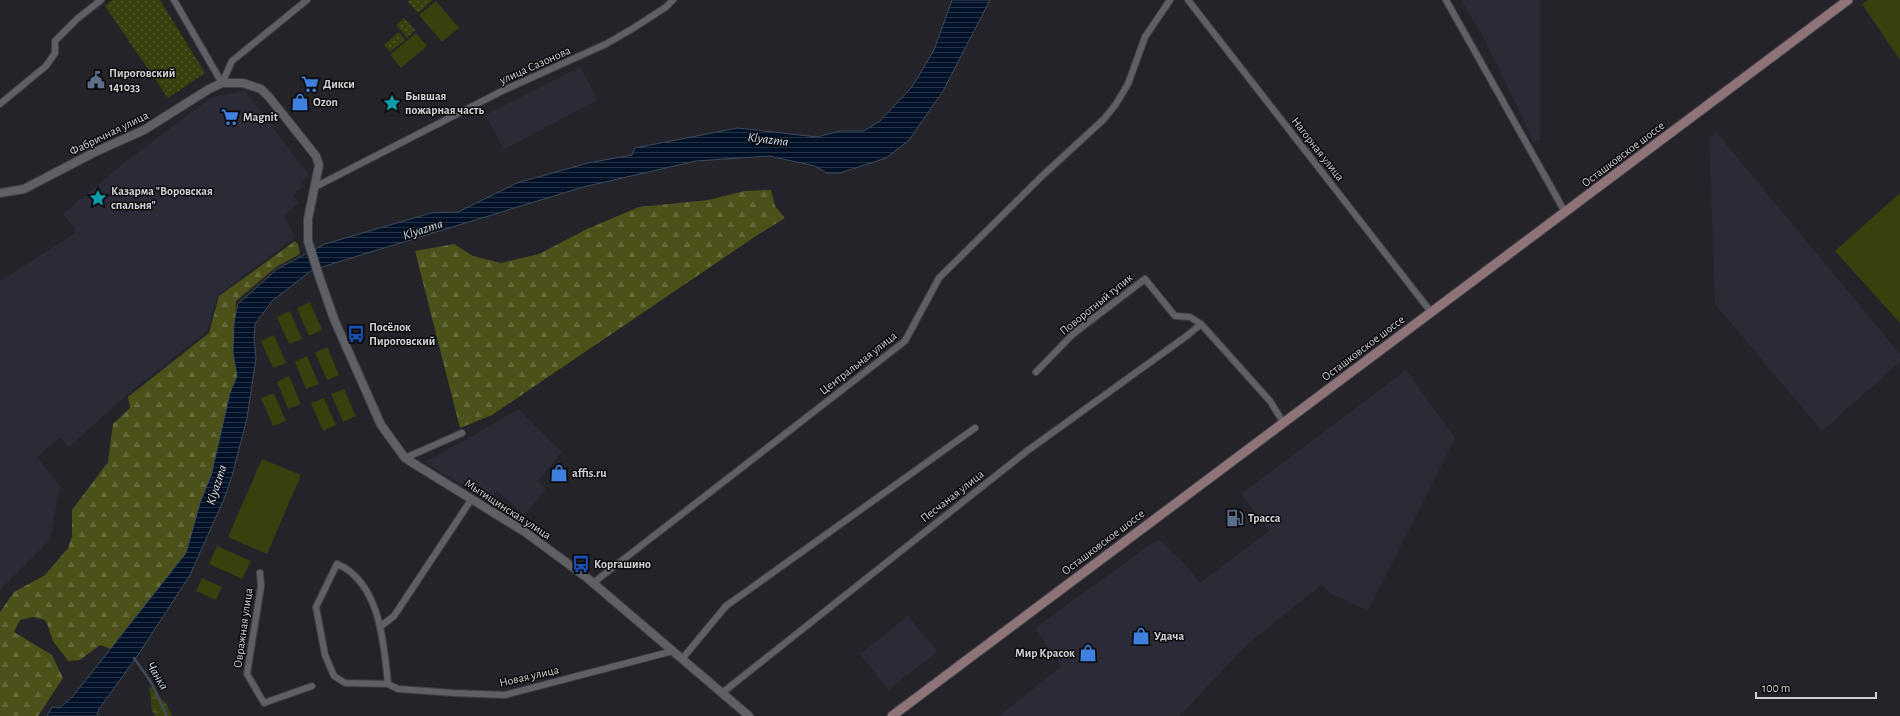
<svg xmlns="http://www.w3.org/2000/svg" width="1900" height="716" font-family="'Alegreya Sans',sans-serif">
	<style>
		.built { fill: #2b2b37 }
		.grass { fill: url(#grass-dots) }
		.forest { fill: url(#forest-firs) }
		.wetland { fill: url(#wetland-marsh) }
		.garden { fill: #393f0d }
		.water { fill: url(#water-rules); stroke: #3f4b5b }
		.lines { fill: none; stroke-linecap: round; stroke-linejoin: round }
		.stream { stroke: #3f4b5b; stroke-width: 2.5 }
		.minor-casing { stroke: #3f3f45; stroke-width: 8 }
		.tertiary-casing { stroke: #3f3f45; stroke-width: 10 }
		.secondary-casing { stroke: #3f3f45; stroke-width: 11 }
		.minor { stroke: #5f5f66; stroke-width: 6 }
		.tertiary { stroke: #5f5f66; stroke-width: 8 }
		.secondary { stroke: #8e7378; stroke-width: 9 }
		.labels { text-anchor: middle; dominant-baseline: central; stroke-width: 3; stroke-linejoin: round; paint-order: stroke }
		.street-label { font-size: 12px; fill: #d1d1d5; stroke: #0c0c0f }
		.poi-label { font-size: 12px; font-weight: bold; fill: #d1d1d5; stroke: #0c0c0f; text-anchor: start }
		.water-label { font-size: 13px; font-style: italic; fill: #cfdff3; stroke: #0c0c0f }
	</style>
	<defs>
		<pattern id="grass-dots" width="8" height="8" patternUnits="userSpaceOnUse"><rect width="8" height="8" fill="#393f0d"/><path d="M2 2h.1M6 6h.1" fill="none" stroke="#555a2f" stroke-width="1.8" stroke-linecap="round"/></pattern>
		<pattern id="forest-firs" width="22" height="20" patternUnits="userSpaceOnUse"><rect width="22" height="20" fill="#4b5119"/><path d="M5 1l3.5 6h-7zM16 11l3.5 6h-7z" fill="#64693a"/></pattern>
		<pattern id="wetland-marsh" width="20" height="14" patternUnits="userSpaceOnUse"><rect width="20" height="14" fill="#393f0d"/><path d="M1 5h8M5 5V1M11 12h8M15 12V8" fill="none" stroke="#555a2f"/></pattern>
		<pattern id="water-rules" width="6" height="5" patternUnits="userSpaceOnUse"><rect width="6" height="5" fill="#011127"/><path d="M0 2.5h6" fill="none" stroke="#253345"/></pattern>
	</defs>
	<rect width="100%" height="100%" fill="#232329"/>
	<g class="built">
		<path d="M1461,0H1540V140L1534,142L1483,36Z"/>
		<path d="M580,67L598,100L504,149L485,115Z"/>
		<path d="M245,91L309,175L301,182L304,186L293,195L299,203L284,215L295,237L218,295L207,331L130,392L69,447L60,437L37,457L60,486L50,540L0,590V281L75,233V229L63,214L120,166L212,97Z"/>
		<path d="M1716,132L1900,354V362L1822,431L1715,304L1709,138Z"/>
		<path d="M1406,370L1455,438L1369,609L1365,610L1330,593L1322,584L1248,644L1179,716H999L1062,666L1035,628L1152,543L1159,540L1185,564L1200,583L1269,531L1241,494Z"/>
		<path d="M518,409L562,452L538,481L546,490L524,515L497,491L489,500L424,462L469,438Z"/>
		<path d="M908,616L937,652L888,690L860,654Z"/>
	</g>
	<g class="grass">
		<path d="M112,0H160L205,73L168,98L105,6Z"/>
		<path d="M410,0H433L418,13L408,2Z"/>
		<path d="M404,18L415,30L407,38L396,25Z"/>
		<path d="M399,32L405,40L390,52L384,45Z"/>
	</g>
	<g class="forest">
		<path d="M771,190L775,206L785,218L759,234L492,415L460,428L415,251L454,244L473,256L501,263L539,254L587,229L639,207L708,200L745,191Z"/>
		<path d="M295,241L298,244L300,254L276,267L236,301L233,353L237,376L230,393L211,476L200,503L186,553L111,649L100,645L80,660L68,661C65,655 54,644 53,641C50,633 49,627 45,620L33,617L20,620L14,632L52,655L63,678L38,716H0V612L14,592L45,575L68,548L72,536V510L108,462L113,424L130,408L128,397L209,333L219,296Z"/>
	</g>
	<path class="wetland" d="M149,685L167,705L172,716H156L152,711Z"/>
	<g class="garden">
		<path d="M1868,0H1900V60L1862,4Z"/>
		<path d="M436,1L459,28L442,42L419,15Z"/>
		<path d="M416,33L427,46L401,68L390,55Z"/>
		<path d="M1900,193V323L1835,251Z"/>
		<path d="M310,302L322,330L309,336L297,308Z"/>
		<path d="M290,311L302,339L289,344L277,317Z"/>
		<path d="M274,335L286,363L273,368L261,341Z"/>
		<path d="M327,347L339,375L327,380L315,353Z"/>
		<path d="M307,356L319,384L306,389L295,362Z"/>
		<path d="M289,376L301,404L288,409L277,382Z"/>
		<path d="M344,389L356,416L343,422L331,394Z"/>
		<path d="M274,393L286,421L273,426L261,398Z"/>
		<path d="M324,398L336,425L323,431L311,403Z"/>
		<path d="M262,459L301,475L267,554L228,537Z"/>
		<path d="M217,546L251,561L242,579L209,564Z"/>
		<path d="M202,578L222,587L216,600L196,591Z"/>
	</g>
	<path class="water" d="M952,0H990L943,91L909,140L886,158L840,173H827L815,166L769,156L696,161L583,187L312,270L272,301L255,324L254,338L256,358L247,418L232,476L224,499L190,575L138,655L99,709L97,716H47L52,707L60,708L74,695L186,553L200,503L211,476L230,393L237,376L233,353L234,322L238,304L277,269L325,244L431,213L458,212L517,183L588,163L632,155L635,148L738,128L817,137L840,131H864L880,121L912,87L934,50Z"/>
	<g class="lines">
		<path class="stream" d="M134,658L151,682L167,716"/>
		<g class="minor-casing">
			<g id="minor">
				<path d="M174,0L222,83"/>
				<path d="M1188,0L1431,312"/>
				<path d="M1446,0L1565,212"/>
				<path d="M222,83L232,61L307,0"/>
				<path d="M0,104L46,66L55,53V41L77,19L101,0"/>
				<path d="M315,187L502,91L606,44L632,29L666,7L673,0"/>
				<path d="M1036,372L1073,334L1145,279L1175,316L1190,317L1201,324L1270,401L1283,422"/>
				<path d="M405,458L462,433"/>
				<path d="M260,573L261,586L247,674L264,703L312,686"/>
				<path d="M593,583L905,341L939,278L1041,177L1104,119L1116,104L1128,84L1145,37L1170,0"/>
				<path d="M381,626L394,616L471,500"/>
				<path d="M682,659L726,606L975,428"/>
				<path d="M388,684C384,644 380,582 337,564L316,607L325,655L334,676L345,683L388,684L398,689L454,693L505,695L673,651"/>
				<path d="M722,693L1027,451L1188,335L1201,324"/>
			</g>
		</g>
		<g class="tertiary-casing">
			<path id="tertiary" d="M0,193L24,189L95,152L144,130L209,89L222,83H243L261,89L269,97L316,156L319,165L308,219V241L319,276L334,319L381,425L405,458L421,468L525,532L586,577L749,716"/>
		</g>
		<g class="secondary-casing">
			<path id="secondary" d="M892,716L1848,0"/>
		</g>
		<use href="#minor" class="minor"/>
		<use href="#tertiary" class="tertiary"/>
		<use href="#secondary" class="secondary"/>
	</g>
	<defs>
		<g id="civic-bare" transform="scale(1.38)"><path d="M-.6-6.5H3V-4.5H.6V-3L4-1V1h2V6H-6V1h2V-1L-.6-3ZM-1.2 2.5V6h2.4V2.5Z" fill="#5c6f8a" stroke="#0c0c0f" stroke-width="2.5" paint-order="stroke"/></g>
		<g id="supermarket-bare" transform="scale(1.38)"><path d="M-6-5.5h2.5l.6 2H6L4.5 2H-2.5L-4.4-4H-6ZM-1.5 3.2a1.3 1.3 0 1 0 .1 0ZM3 3.2a1.3 1.3 0 1 0 .1 0Z" fill="#3f7fe0" stroke="#0c0c0f" stroke-width="2.5" paint-order="stroke"/></g>
		<g id="shop-bare" transform="scale(1.38)"><path d="M-5-2.5h2.3a2.7 3.5 0 0 1 5.4 0H5L5.5 6h-11ZM-1.5-2.5h3a1.5 2.3 0 0 0-3 0Z" fill="#3f7fe0" stroke="#0c0c0f" stroke-width="2.5" paint-order="stroke"/></g>
		<g id="sight-bare" transform="scale(1.38)"><path d="M0-6L1.8-2.2L6-1.7L2.9 1.2L3.7 5.4L0 3.3L-3.7 5.4L-2.9 1.2L-6-1.7L-1.8-2.2Z" fill="#0f9aa8" stroke="#0c0c0f" stroke-width="2.5" paint-order="stroke"/></g>
		<g id="bus-bare" transform="scale(1.38)"><path d="M-5-6H5V4H4V6H2V4H-2V6H-4V4H-5ZM-3.5-4V0h7V-4ZM-3.5 1.2v1.5H-2V1.2ZM2 1.2v1.5H3.5V1.2Z" fill="#1a4fb4" stroke="#0c0c0f" stroke-width="2.5" paint-order="stroke"/></g>
		<g id="fuel-bare" transform="scale(1.38)"><path d="M-5.5-6h7V0h2V4h1.3V-2.5L3-4.5l.8-.8L6-3V5H2.5V1h-1V6h-7ZM-4.2-4.7v3.2H.2V-4.7Z" fill="#5c6f8a" stroke="#0c0c0f" stroke-width="2.5" paint-order="stroke"/></g>
	</defs>
	<g fill-rule="evenodd">
		<use href="#civic-bare" x="96" y="80"/>
		<use href="#supermarket-bare" x="310" y="84"/>
		<use href="#shop-bare" x="300" y="102"/>
		<use href="#sight-bare" x="392" y="103"/>
		<use href="#supermarket-bare" x="230" y="117"/>
		<use href="#sight-bare" x="98" y="198"/>
		<use href="#bus-bare" x="356" y="334"/>
		<use href="#shop-bare" x="559" y="473"/>
		<use href="#fuel-bare" x="1235" y="518"/>
		<use href="#bus-bare" x="581" y="564"/>
		<use href="#shop-bare" x="1141" y="636"/>
		<use href="#shop-bare" x="1088" y="653"/>
	</g>
	<g class="labels">
		<g class="street-label">
			<text transform="translate(535 65) rotate(-24)">улица Сазонова</text>
			<text transform="translate(109 133) rotate(-26)">Фабричная улица</text>
			<text transform="translate(1318 149) rotate(52)">Нагорная улица</text>
			<text transform="translate(1623 154) rotate(-37)">Осташковское шоссе</text>
			<text transform="translate(1096 304) rotate(-39)">Поворотный тупик</text>
			<text transform="translate(1363 348) rotate(-37)">Осташковское шоссе</text>
			<text transform="translate(858 363) rotate(-38)">Центральная улица</text>
			<text transform="translate(952 496) rotate(-38)">Песчаная улица</text>
			<text transform="translate(508 509) rotate(33)">Мытищинская улица</text>
			<text transform="translate(1103 542) rotate(-37)">Осташковское шоссе</text>
			<text transform="translate(243 628) rotate(-82)">Овражная улица</text>
			<text transform="translate(529 676) rotate(-13)">Новая улица</text>
		</g>
		<g class="poi-label">
			<text x="109" y="73">Пироговский<tspan x="109" dy="14">141033</tspan></text>
			<text x="323" y="84">Дикси</text>
			<text x="405" y="96">Бывшая<tspan x="405" dy="14">пожарная часть</tspan></text>
			<text x="313" y="102">Ozon</text>
			<text x="243" y="117">Magnit</text>
			<text x="111" y="191">Казарма "Воровская<tspan x="111" dy="14">спальня"</tspan></text>
			<text x="369" y="327">Посёлок<tspan x="369" dy="14">Пироговский</tspan></text>
			<text x="572" y="473">affis.ru</text>
			<text x="1248" y="518">Трасса</text>
			<text x="594" y="564">Коргашино</text>
			<text x="1154" y="636">Удача</text>
			<text x="1075" y="653" text-anchor="end">Мир Красок</text>
		</g>
		<g class="water-label">
			<text transform="translate(768 140) rotate(7)">Klyazma</text>
			<text transform="translate(423 230) rotate(-18)">Klyazma</text>
			<text transform="translate(217 485) rotate(-72)">Klyazma</text>
			<text transform="translate(157 676) rotate(59)">Чанка</text>
		</g>
	</g>
	<path d="M1756 692v6h120v-6" fill="none" stroke="#d1d1d5" stroke-width="2"/>
	<text x="1762" y="692" font-size="12" fill="#d1d1d5" stroke="#0c0c0f" stroke-width="3" paint-order="stroke">100 m</text>
</svg>
